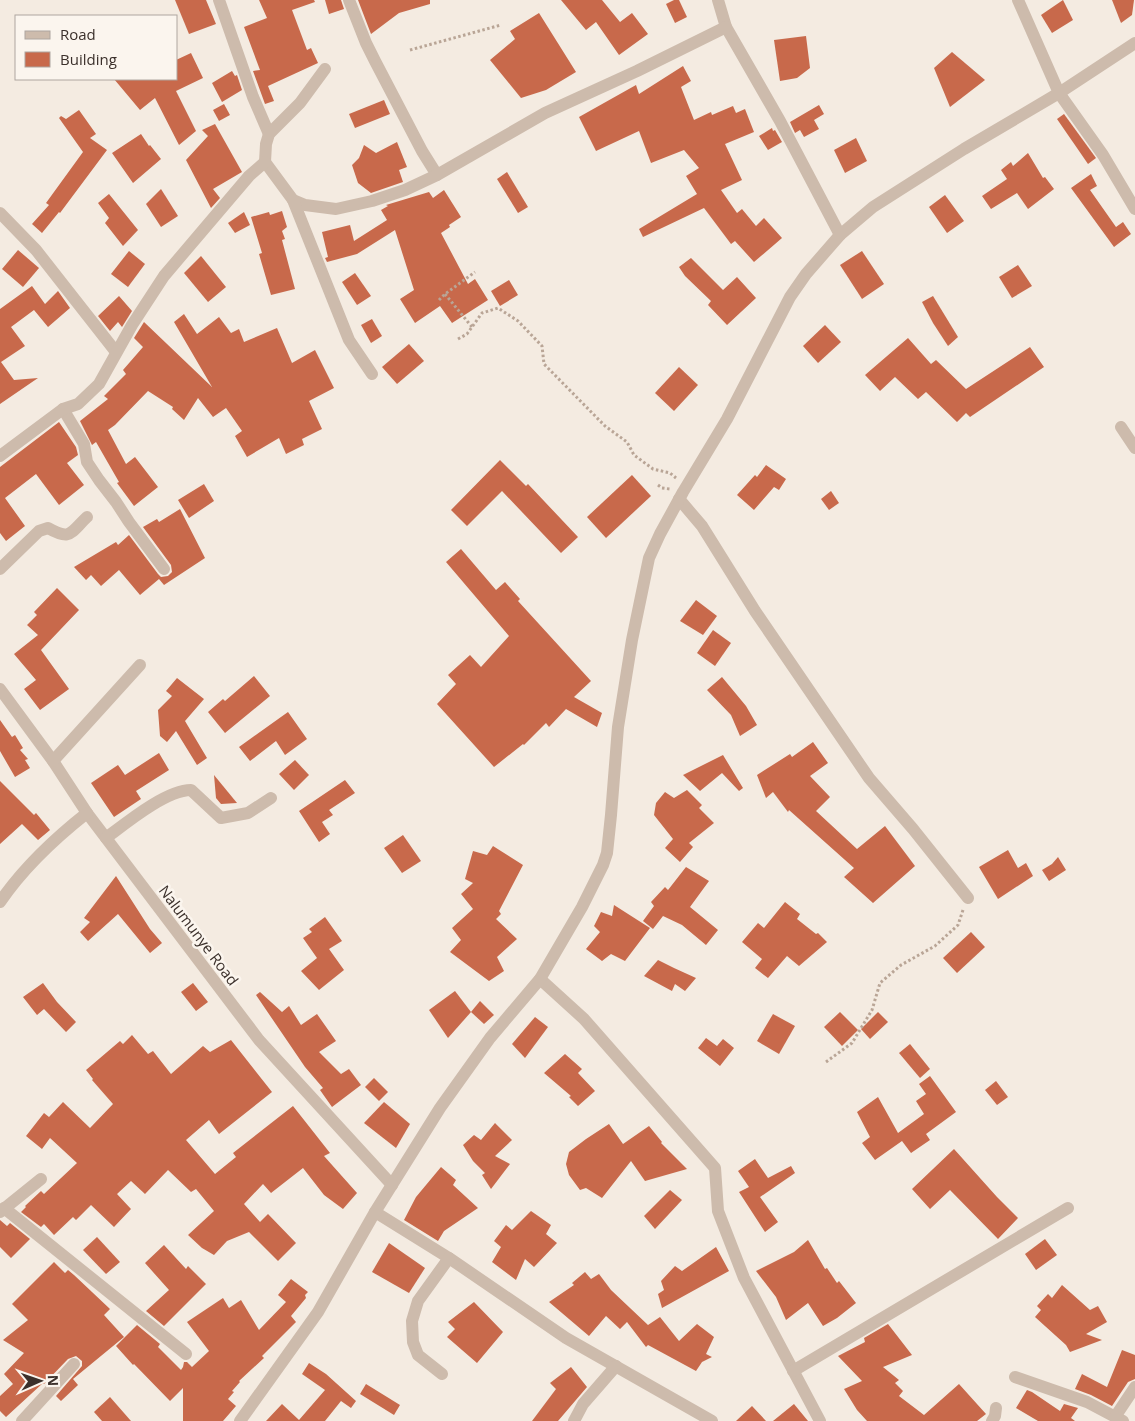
<svg xmlns="http://www.w3.org/2000/svg" width="1135" height="1421" font-family="'Open Sans',sans-serif">
	<style>
		.building { fill: #c8694b }
		.lines { fill: none; stroke-linecap: round; stroke-linejoin: round }
		.path { stroke: #b9a596; stroke-width: 3; stroke-dasharray: 2.5 2.5; stroke-linecap: butt }
		.minor { stroke: #cdbbac; stroke-width: 12 }
		.labels { text-anchor: middle; dominant-baseline: central; stroke-width: 5; stroke-linejoin: round; paint-order: stroke }
		.street-label { font-size: 15px; fill: #3b302b; stroke: #fbf5ee }
	</style>
	<rect width="100%" height="100%" fill="#f4ebe1"/>
	<g class="building">
		<path d="M175,0H206L216,24L189,34Z"/>
		<path d="M259,0H314L315,2L292,10L307,50L311,48L318,63L268,86L274,101L265,104L253,71L260,70L244,27L267,18Z"/>
		<path d="M325,0H341L344,9L329,14Z"/>
		<path d="M358,0H430V4L399,13L371,34Z"/>
		<path d="M561,0H602L620,22L632,13L648,34L619,55L596,22L586,30Z"/>
		<path d="M674,0H679L687,17L675,23L666,4Z"/>
		<path d="M1063,0L1073,20L1052,33L1041,15Z"/>
		<path d="M1112,0H1134L1132,15L1121,23Z"/>
		<path d="M539,13L576,72L546,90L521,98L490,60L515,39L510,31Z"/>
		<path d="M806,36L810,68L797,78L780,81L774,40Z"/>
		<path d="M952,52L985,80L950,107L934,68Z"/>
		<path d="M191,53L203,78L176,91L196,131L179,145L155,98L140,110L114,79H176V60Z"/>
		<path d="M683,66L691,81L681,87L694,120L711,112L712,115L733,106L736,113L745,109L754,132L725,144L742,180L721,190L737,213L742,209L756,226L764,218L782,238L754,262L735,241L731,244L704,208L643,237L639,229L697,194L686,176L699,168L684,150L651,163L639,131L596,151L579,117L636,85L639,94Z"/>
		<path d="M232,71L235,76L237,75L242,90L222,102L212,83Z"/>
		<path d="M384,100L390,114L355,128L349,114Z"/>
		<path d="M224,104L230,115L219,121L213,110Z"/>
		<path d="M819,105L824,114L814,120L819,129L804,137L800,130L795,133L790,122Z"/>
		<path d="M79,110L96,134L90,138L107,150L60,213L59,212L42,233L32,224L49,205L46,203L83,152L59,118L61,116L66,119Z"/>
		<path d="M1064,114L1096,158L1088,164L1057,119Z"/>
		<path d="M215,124L242,172L213,189L220,198L211,208L186,160L208,136L202,130Z"/>
		<path d="M772,128L773,131L775,130L782,142L768,150L759,136Z"/>
		<path d="M141,134L149,146L150,145L161,159L133,183L112,153Z"/>
		<path d="M856,138L867,161L845,173L834,150Z"/>
		<path d="M397,142L407,167L399,170L403,182L371,193L358,183L352,165L359,158L364,145L376,153Z"/>
		<path d="M1028,153L1043,178L1045,177L1054,189L1028,209L1017,193L991,209L982,196L1007,179L1001,170L1011,162L1013,166Z"/>
		<path d="M507,172L528,207L518,213L497,179Z"/>
		<path d="M1091,174L1097,186L1090,190L1116,227L1123,222L1131,234L1114,247L1071,188Z"/>
		<path d="M161,189L178,216L161,227L146,204Z"/>
		<path d="M444,190L461,217L449,225L450,227L441,233L468,284L475,279L488,300L452,323L440,306L415,323L400,299L414,290L395,230L357,254L327,262L325,258L328,257L322,232L350,225L354,241L387,220L381,210L388,206L386,205L429,192L433,198Z"/>
		<path d="M109,194L138,230L123,246L105,223L109,218L98,203Z"/>
		<path d="M945,195L964,221L947,233L929,207Z"/>
		<path d="M282,211L287,227L282,231L285,239L282,240L295,289L271,295L259,254L262,253L251,217L269,212L270,215Z"/>
		<path d="M244,212L250,225L235,233L228,223Z"/>
		<path d="M18,250L39,268L23,287L2,269Z"/>
		<path d="M129,251L145,264L128,287L111,274Z"/>
		<path d="M862,251L884,284L862,299L840,265Z"/>
		<path d="M201,256L226,287L208,302L184,273Z"/>
		<path d="M691,258L723,290L737,277L756,298L727,325L708,305L711,301L685,276L679,267Z"/>
		<path d="M1018,265L1032,286L1012,298L999,277Z"/>
		<path d="M355,273L371,296L357,305L342,282Z"/>
		<path d="M509,280L518,295L500,306L491,291Z"/>
		<path d="M32,286L45,304L58,291L70,308L48,327L34,310L11,327L25,346L1,362L14,380L38,378L0,404V309Z"/>
		<path d="M119,296L132,311L122,327L118,322L110,331L98,316Z"/>
		<path d="M933,296L958,337L948,346L933,323L922,302Z"/>
		<path d="M184,314L197,334L219,317L231,333L239,329L244,342L277,328L292,363L315,350L334,388L309,401L322,429L302,439L304,445L286,454L279,438L247,457L235,436L242,431L226,408L213,417L198,398L184,420L172,409L173,407L148,391L115,425L108,430L126,464L135,457L158,487L134,506L117,483L119,482L96,442L92,445L80,421L108,399L104,396L126,374L123,370L143,347L134,338L144,322L212,387L174,322Z"/>
		<path d="M372,319L382,336L371,343L361,325Z"/>
		<path d="M825,325L841,342L818,363L803,346Z"/>
		<path d="M908,338L931,364L936,360L966,389L1030,347L1044,367L970,417L966,413L957,422L926,392L918,399L895,377L880,391L865,375Z"/>
		<path d="M409,344L424,361L397,384L382,367Z"/>
		<path d="M679,367L698,385L674,411L655,393Z"/>
		<path d="M59,422L76,447L78,455L67,463L84,485L59,505L36,474L5,498L25,526L6,541L0,533V467Z"/>
		<path d="M500,460L526,486L528,484L578,537L561,553L502,491L467,526L451,510Z"/>
		<path d="M766,465L786,479L779,490L774,487L754,510L737,495L755,475L757,477Z"/>
		<path d="M632,475L651,496L606,538L587,517Z"/>
		<path d="M204,484L214,501L189,518L178,500Z"/>
		<path d="M831,491L839,503L829,510L821,499Z"/>
		<path d="M180,509L205,558L164,585L159,579L140,595L119,570L101,586L91,575L86,580L74,567L116,542L118,545L129,535L158,574L161,577L168,576L172,572L171,565L143,527L157,519L159,522Z"/>
		<path d="M461,549L496,590L505,582L520,599L518,601L591,681L574,697L602,713L597,727L566,709L549,727L546,723L524,745L523,744L494,767L437,704L456,684L448,675L470,655L481,667L509,636L446,562Z"/>
		<path d="M57,588L79,610L41,650L69,689L40,710L24,689L36,680L14,654L38,635L27,625L37,615L34,612Z"/>
		<path d="M696,600L717,616L703,635L680,621Z"/>
		<path d="M713,630L731,643L715,666L697,653Z"/>
		<path d="M254,676L270,696L225,733L208,712L223,699L225,701Z"/>
		<path d="M722,677L746,706L757,725L740,736L731,715L707,690Z"/>
		<path d="M177,678L204,699L185,721L207,758L197,765L176,731L167,742L160,736L158,710L172,696L166,691Z"/>
		<path d="M288,712L307,739L285,755L276,741L250,761L239,747Z"/>
		<path d="M0,720L12,737L15,735L23,748L20,750L28,759L25,760L30,768L15,777L0,751Z"/>
		<path d="M813,742L828,763L810,776L830,797L816,811L857,849L885,826L915,866L873,903L844,877L854,868L789,810L788,812L773,792L766,798L757,775L790,754L792,757Z"/>
		<path d="M159,753L169,770L136,791L141,799L114,817L91,783L118,765L125,775Z"/>
		<path d="M723,755L743,788L739,791L722,773L700,791L683,775Z"/>
		<path d="M295,760L309,775L294,790L279,774Z"/>
		<path d="M214,775L237,803L221,804L216,798Z"/>
		<path d="M345,780L355,793L329,810L333,815L322,822L330,834L319,842L299,811Z"/>
		<path d="M0,781L34,815L36,813L50,830L38,840L22,824L0,844Z"/>
		<path d="M687,790L702,805L699,808L714,823L689,843L693,847L680,862L665,848L673,839L654,815L656,803L665,792L674,798Z"/>
		<path d="M403,835L421,861L402,873L384,848Z"/>
		<path d="M493,846L523,865L499,911L501,914L496,919L517,939L497,957L504,971L489,981L450,952L461,940L452,928L473,909L461,894L473,883L465,879L473,851L487,855Z"/>
		<path d="M1008,850L1018,868L1026,863L1033,876L998,899L979,867Z"/>
		<path d="M1058,857L1066,870L1049,881L1042,870L1052,864Z"/>
		<path d="M686,867L709,881L690,907L718,930L706,945L682,925L663,916L653,929L643,921L654,906L651,902L665,887L668,890Z"/>
		<path d="M116,876L150,929L162,943L150,953L118,914L88,941L80,932L90,922L84,918Z"/>
		<path d="M785,902L800,914L797,919L816,934L818,933L827,942L799,966L787,956L768,978L755,968L762,959L742,942L758,923L764,928Z"/>
		<path d="M614,905L650,928L625,961L611,954L602,961L586,949L600,932L594,926L601,912L612,916Z"/>
		<path d="M325,917L342,941L329,949L344,970L319,990L301,971L317,958L303,938L312,932L309,929Z"/>
		<path d="M971,932L985,947L957,973L943,958Z"/>
		<path d="M658,960L674,968L696,978L685,991L675,984L672,991L644,976Z"/>
		<path d="M43,983L57,1002L76,1022L66,1032L44,1009L37,1015L23,997Z"/>
		<path d="M193,983L208,1002L196,1011L181,992Z"/>
		<path d="M455,991L471,1012L448,1038L429,1010Z"/>
		<path d="M260,992L282,1012L289,1006L301,1025L317,1014L336,1041L319,1052L341,1074L349,1069L361,1085L332,1107L320,1090L323,1088L305,1067L256,995Z"/>
		<path d="M480,1001L494,1015L484,1024L471,1012Z"/>
		<path d="M840,1012L858,1030L842,1046L824,1027Z"/>
		<path d="M878,1012L888,1022L870,1039L861,1029Z"/>
		<path d="M773,1014L795,1026L779,1054L757,1041Z"/>
		<path d="M535,1017L548,1027L525,1058L512,1044Z"/>
		<path d="M132,1035L148,1054L153,1051L171,1074L203,1046L210,1052L231,1040L272,1092L219,1134L209,1120L186,1140L215,1174L236,1157L233,1153L293,1106L330,1153L324,1156L357,1193L343,1209L324,1195L303,1168L271,1193L263,1184L244,1204L260,1222L268,1214L296,1243L278,1261L249,1232L227,1241L214,1255L202,1248L188,1235L214,1211L196,1189L191,1192L168,1170L145,1194L131,1181L117,1194L131,1209L114,1227L91,1205L76,1220L73,1217L54,1235L44,1224L41,1227L21,1212L26,1207L25,1206L41,1191L44,1194L77,1163L50,1138L42,1149L26,1136L44,1113L49,1117L63,1102L90,1128L113,1104L92,1080L93,1079L86,1070L120,1041L123,1044Z"/>
		<path d="M706,1038L717,1046L723,1039L734,1048L720,1066L698,1048Z"/>
		<path d="M910,1044L930,1069L920,1078L899,1053Z"/>
		<path d="M565,1054L582,1069L578,1073L595,1091L578,1106L569,1097L571,1096L544,1073Z"/>
		<path d="M930,1076L956,1112L926,1134L930,1140L911,1153L902,1141L875,1160L862,1143L870,1137L857,1112L878,1097L898,1133L924,1114L916,1101L926,1094L919,1084Z"/>
		<path d="M374,1078L388,1092L379,1101L365,1087Z"/>
		<path d="M996,1081L1008,1097L997,1105L985,1090Z"/>
		<path d="M384,1102L410,1124L396,1148L364,1123Z"/>
		<path d="M495,1123L512,1140L495,1156L510,1164L491,1189L482,1175L485,1173L473,1161L463,1145L474,1135L481,1140Z"/>
		<path d="M609,1124L623,1144L649,1126L662,1142L661,1143L687,1169L645,1181L631,1161L602,1198L586,1188L580,1190L569,1175L566,1164L569,1152L586,1139Z"/>
		<path d="M954,1149L997,1197L1018,1218L998,1239L950,1190L930,1209L912,1189Z"/>
		<path d="M755,1159L768,1178L791,1166L795,1173L760,1197L778,1222L765,1232L739,1192L749,1187L738,1171Z"/>
		<path d="M441,1167L456,1180L453,1185L478,1208L444,1231L438,1241L404,1220L416,1197Z"/>
		<path d="M670,1190L682,1200L655,1229L644,1216Z"/>
		<path d="M531,1211L551,1225L546,1234L557,1243L534,1267L525,1259L516,1280L492,1262L501,1247L494,1241L506,1225L512,1230Z"/>
		<path d="M0,1220L7,1226L10,1223L30,1239L11,1258L0,1247Z"/>
		<path d="M97,1237L120,1262L106,1274L83,1250Z"/>
		<path d="M1045,1239L1057,1255L1036,1270L1025,1254Z"/>
		<path d="M808,1240L825,1269L827,1268L837,1283L839,1281L856,1303L837,1318L823,1326L808,1303L786,1320L776,1297L756,1271L794,1252Z"/>
		<path d="M389,1243L425,1268L409,1293L372,1272Z"/>
		<path d="M164,1245L186,1269L188,1266L206,1284L164,1326L146,1311L169,1290L145,1263Z"/>
		<path d="M716,1247L729,1271L662,1308L658,1294L664,1290L661,1281L675,1266L682,1271Z"/>
		<path d="M54,1262L65,1273L68,1270L74,1275L110,1309L104,1315L124,1337L73,1379L78,1385L61,1401L56,1396L82,1366V1361L76,1356L68,1359L44,1384L43,1383L6,1417L0,1411V1396L13,1384L4,1374L24,1353L3,1340L28,1320L12,1304Z"/>
		<path d="M585,1272L591,1279L599,1274L611,1290L648,1325L660,1317L679,1341L697,1324L714,1337L706,1354L712,1357L702,1362L696,1371L648,1345L646,1347L627,1322L620,1329L606,1316L589,1336L549,1302L574,1285L572,1283Z"/>
		<path d="M291,1279L308,1292L305,1295L306,1298L291,1316L296,1322L262,1356L264,1358L239,1381L240,1382L232,1391L234,1392L228,1399L236,1406L223,1421H183V1388L170,1401L134,1364L133,1365L116,1346L137,1325L160,1344L158,1347L181,1370L183,1367L184,1362H187L192,1367L209,1351L187,1322L223,1298L229,1308L241,1300L259,1330L286,1302L278,1295Z"/>
		<path d="M1062,1285L1090,1310L1098,1306L1107,1322L1086,1334L1102,1340L1070,1352L1066,1345L1035,1317L1041,1310L1037,1306L1048,1294L1052,1298Z"/>
		<path d="M474,1302L503,1332L477,1363L447,1337L455,1329L448,1322Z"/>
		<path d="M888,1324L912,1355L883,1367L899,1380L895,1383L903,1391L899,1396L924,1415L959,1384L986,1414L977,1421H867L857,1410L844,1389L862,1381L838,1356L865,1342L864,1338Z"/>
		<path d="M1122,1350L1135,1355V1379L1128,1382L1112,1406L1091,1395L1075,1389L1082,1374L1107,1387Z"/>
		<path d="M309,1363L326,1374L356,1401L351,1408L341,1401L325,1421H266L282,1404L299,1420L325,1390L302,1374Z"/>
		<path d="M571,1367L587,1387L558,1421H532L556,1389L550,1383Z"/>
		<path d="M366,1384L400,1405L394,1415L360,1394Z"/>
		<path d="M1027,1390L1032,1392L1060,1411L1064,1404L1078,1408L1071,1418L1075,1421H1038L1016,1408Z"/>
		<path d="M110,1397L131,1421H102L94,1412Z"/>
		<path d="M794,1404L808,1421H773Z"/>
		<path d="M752,1406L766,1421H736Z"/>
	</g>
	<g class="lines">
		<g class="path">
			<path d="M410,50L501,25"/>
			<path d="M445,294L472,327"/>
			<path d="M439,300L445,294L475,272"/>
			<path d="M458,339L467,334L482,313L498,308L518,321L542,346L544,364L605,426L627,442L634,455L653,469L670,473L676,478"/>
			<path d="M658,485L662,488L670,489"/>
			<path d="M826,1062L852,1043L872,1010L880,983L901,965L935,946L958,925L963,910"/>
		</g>
		<g class="minor">
			<path d="M219,0L253,97L269,134"/>
			<path d="M349,0L366,43L375,61L422,151L437,175"/>
			<path d="M718,0L726,27L780,121L840,235"/>
			<path d="M1018,0L1059,93L1103,155L1135,209"/>
			<path d="M325,69L300,103L269,134L266,144L265,162L293,200L305,205L336,209L372,201L405,190L437,175L545,113L637,71L726,27"/>
			<path d="M293,200L349,340L372,374"/>
			<path d="M0,213L36,250L116,352"/>
			<path d="M63,409L84,444L87,462L99,480L116,502L129,522L164,569"/>
			<path d="M1121,427L1135,448"/>
			<path d="M0,456L63,409L78,404L99,384L132,325L164,276L249,176L265,162"/>
			<path d="M679,499L702,526L755,611L869,778L913,829L968,898"/>
			<path d="M0,569L39,531L48,528C71,541 70,533 87,517"/>
			<path d="M0,689L53,761L87,813L259,1040L392,1185"/>
			<path d="M53,761L140,665"/>
			<path d="M106,838C126,823 166,790 191,790L221,818L248,813L271,798"/>
			<path d="M0,902C24,867 54,839 87,813"/>
			<path d="M540,979L584,1019L715,1168L718,1211L744,1278L820,1421"/>
			<path d="M4,1208L186,1354"/>
			<path d="M0,1212L41,1179"/>
			<path d="M375,1212L449,1258L566,1338L712,1421"/>
			<path d="M793,1371L1068,1208"/>
			<path d="M442,1374L418,1355L413,1342L412,1321L418,1301L449,1258"/>
			<path d="M1015,1377L1087,1402L1123,1421"/>
			<path d="M1115,1417L1135,1387"/>
			<path d="M22,1421L74,1364"/>
			<path d="M240,1421L318,1312L375,1212L440,1108L490,1038L540,979L582,907L603,865L607,853L611,815L618,727L632,640L649,558L660,534L683,492L727,419L790,297L806,274L840,235L873,207L964,149L1059,93L1135,43"/>
			<path d="M574,1421L583,1404L616,1366"/>
			<path d="M992,1421L995,1416L996,1408"/>
		</g>
	</g>
	<g class="labels">
		<g class="street-label">
			<text transform="translate(199 935) rotate(53)">Nalumunye Road</text>
		</g>
	</g>
	<rect x="15" y="15" width="162" height="65" fill="#fbf5ee" stroke="#aea6a0"/>
	<rect x="25" y="31" width="25" height="8" fill="#cdbbac" stroke="#aea6a0"/>
	<text x="60" y="40" font-size="15" fill="#3b302b">Road</text>
	<rect x="25" y="52" width="25" height="15" fill="#c8694b" stroke="#aea6a0"/>
	<text x="60" y="65" font-size="15" fill="#3b302b">Building</text>
	<g transform="translate(40 1381) rotate(88)" stroke="#fbf5ee" stroke-width="4" paint-order="stroke">
	<path d="M0-4L9 19L0 12L-9 19Z" fill="#3b302b"/>
	<text y="-8" font-size="14" font-weight="bold" text-anchor="middle" fill="#3b302b">N</text>
	</g>
</svg>
